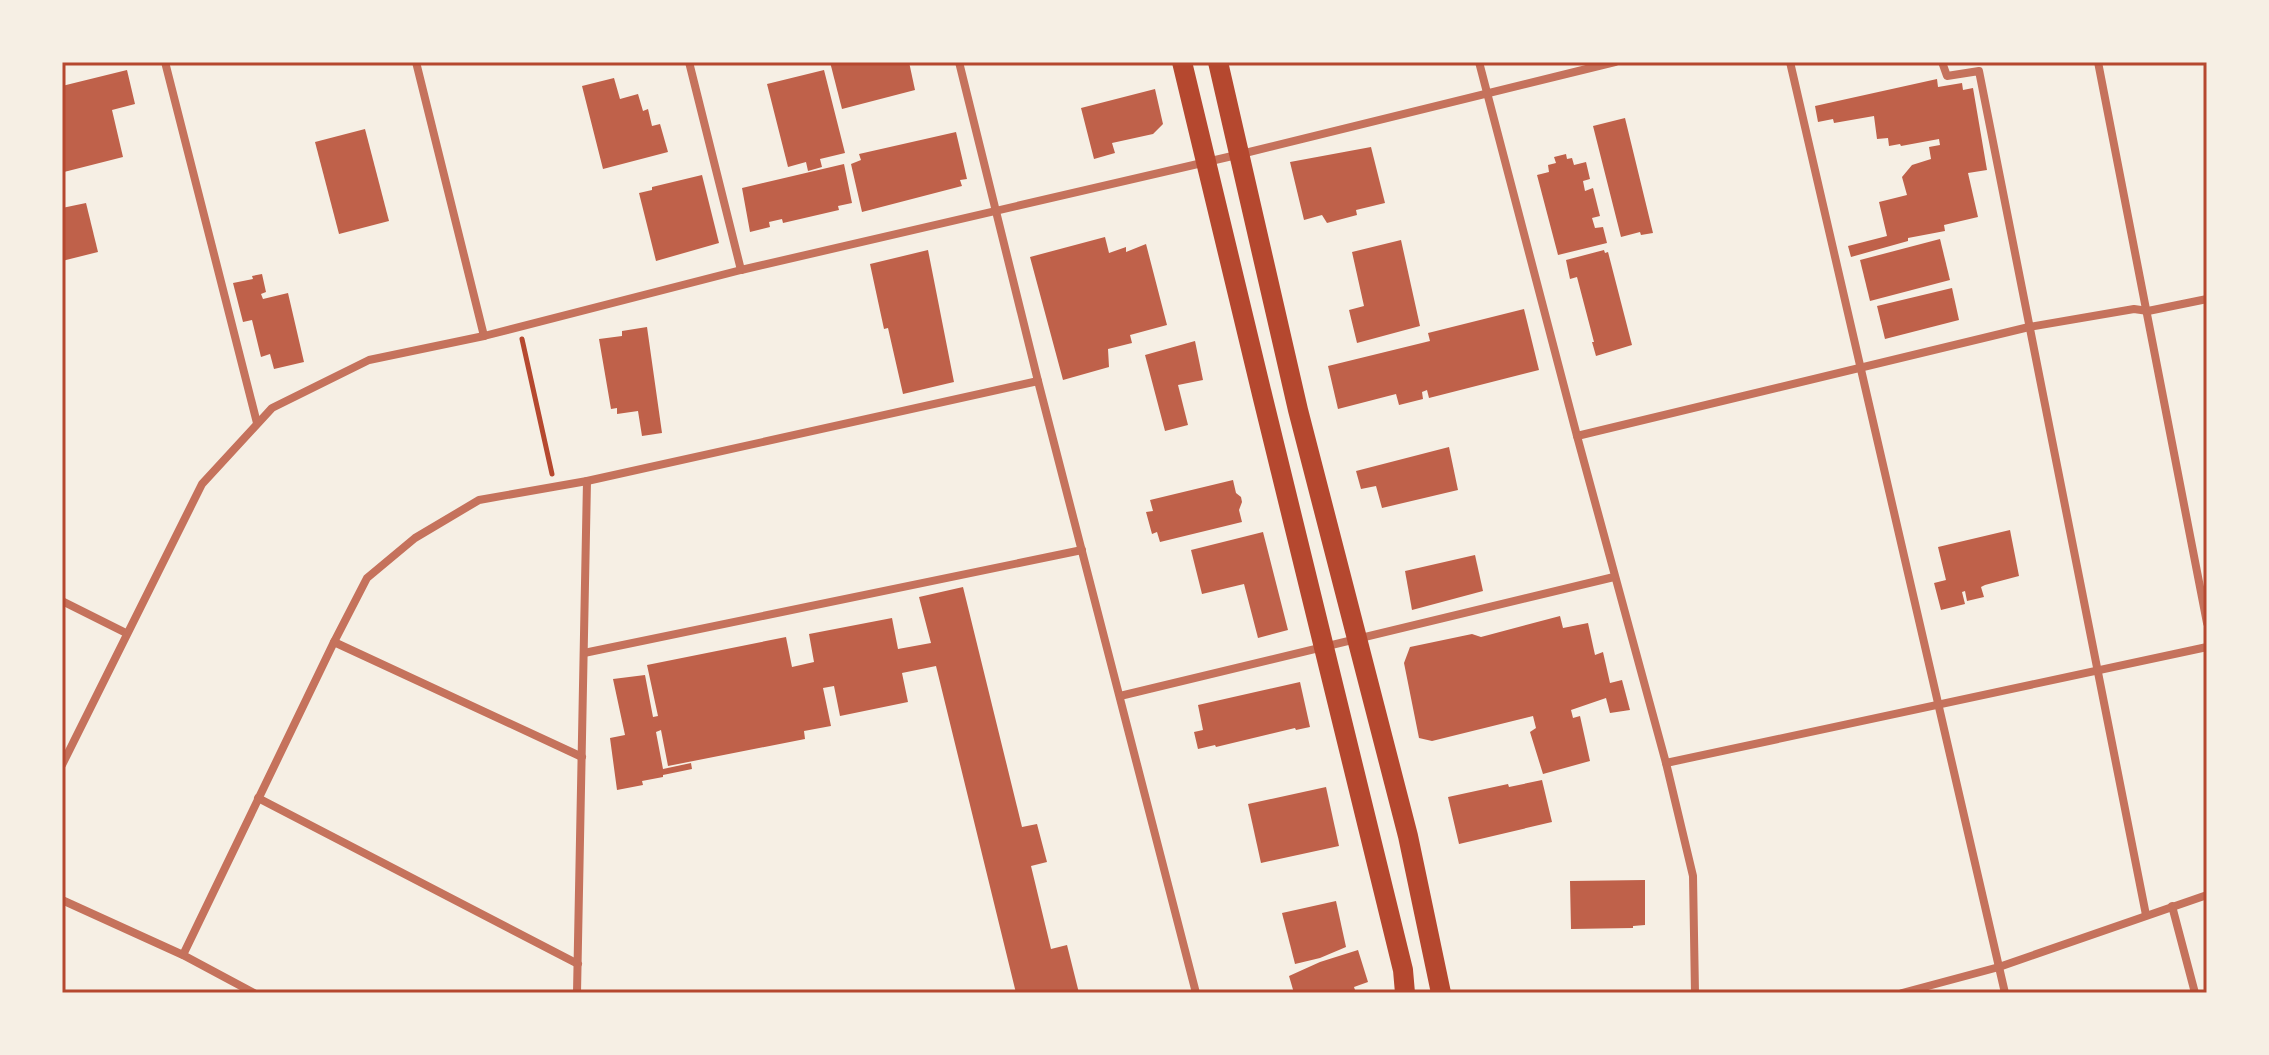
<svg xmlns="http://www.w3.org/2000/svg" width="2269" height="1055" font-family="'IBM Plex Sans',sans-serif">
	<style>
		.building { fill: #bf614a }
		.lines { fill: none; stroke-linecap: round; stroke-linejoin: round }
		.path { stroke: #b5482f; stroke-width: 5 }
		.minor { stroke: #c5725c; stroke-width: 8 }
		.primary { stroke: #b5482f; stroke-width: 20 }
		.neatline { fill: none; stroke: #b5482f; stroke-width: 3 }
	</style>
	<rect width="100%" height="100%" fill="#f6efe4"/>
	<g class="building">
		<path d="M830,62H909L915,90L842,109Z"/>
		<path d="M127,70L135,104L112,110L123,157L64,172L62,162V86Z"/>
		<path d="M824,70L845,153L820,159L822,167L808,171L806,162L788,167L767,84Z"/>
		<path d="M614,78L620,99L638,94L643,111L648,109L652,126L660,124L668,152L603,169L582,86Z"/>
		<path d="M1937,79L1938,87L1962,83L1963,90L1973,88L1987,170L1968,173L1978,217L1944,225L1945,231L1908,238V241L1851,257L1848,246L1887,236L1879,202L1907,195L1902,177L1912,165L1931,159L1929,147L1940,145L1939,139L1901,146L1900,144L1889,146L1888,138L1877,139L1874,116L1834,123L1833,119L1818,122L1815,106Z"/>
		<path d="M1155,89L1163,124L1153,134L1112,143L1115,153L1094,159L1081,108Z"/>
		<path d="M1625,118L1653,233L1641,235L1640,232L1621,237L1593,126Z"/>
		<path d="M365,129L389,221L339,234L315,142Z"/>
		<path d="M956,132L967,179L960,180L962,186L862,212L851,164L861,160L859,154Z"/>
		<path d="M1371,147L1385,203L1356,210L1357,215L1327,223L1322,215L1304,220L1290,162Z"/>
		<path d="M1566,154L1567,159L1572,158L1574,165L1586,162L1590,179L1583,181L1585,191L1593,188L1600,216L1592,218L1595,228L1603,227L1607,243L1558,255L1537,175L1549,172L1548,165L1556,163L1554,157Z"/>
		<path d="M844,164L852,203L838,206L839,210L783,223L782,219L769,222L770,227L750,232L742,188Z"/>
		<path d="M702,175L719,243L656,261L639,193L652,190V187Z"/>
		<path d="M86,203L98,252L62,261V208Z"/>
		<path d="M1105,237L1109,253L1126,247V252L1146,244L1167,325L1130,335L1132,343L1108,349L1109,367L1063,380L1030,257Z"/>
		<path d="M1940,239L1950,280L1870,301L1860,260Z"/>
		<path d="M1401,240L1420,326L1357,343L1349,310L1364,306L1352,252Z"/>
		<path d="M928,250L954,382L903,394L888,328L884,329L870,264Z"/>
		<path d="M1604,250L1605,253L1608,252L1632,345L1596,356L1592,342H1594L1577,277L1570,279L1566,260Z"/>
		<path d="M262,274L266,292L261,294L263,299L288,293L304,362L274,369L270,354L261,357L252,320L243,322L233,283L253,279L252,276Z"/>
		<path d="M1952,288L1959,320L1885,339L1877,306Z"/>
		<path d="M1524,309L1539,370L1429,398L1427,390L1422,392L1423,399L1399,405L1396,394L1338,409L1328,366L1430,341L1428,333Z"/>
		<path d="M647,327L662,433L642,436L638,411L617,414V408L611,409L599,339L622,336V331Z"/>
		<path d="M1195,341L1203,380L1178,385L1188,425L1165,431L1145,355Z"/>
		<path d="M1449,447L1458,490L1382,508L1376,486L1361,489L1356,471Z"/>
		<path d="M1233,480L1236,493L1241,497L1242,502L1239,510L1242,522L1160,542L1157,532L1152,534L1146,512L1153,511L1150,500Z"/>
		<path d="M2010,530L2019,576L1985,585L1981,587L1984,597L1967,601L1965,591L1962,592L1965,604L1941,610L1934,583L1946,580L1938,547Z"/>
		<path d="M1263,532L1288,630L1258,638L1244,584L1202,594L1191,550Z"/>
		<path d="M1475,555L1483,591L1412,610L1405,571Z"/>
		<path d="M963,587L1022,827L1037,824L1047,862L1031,866L1051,949L1067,945L1079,993H1016L936,666L902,673L908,702L840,716L834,686L823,688L831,726L804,731L805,739L668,766L661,730L656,732L663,769L691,763L692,769L663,775V777L642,781L643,785L617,790L610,738L625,735L613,679L645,675L653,717L658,716L647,665L786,637L792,667L814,662L809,634L892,618L898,649L931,643L919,597Z"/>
		<path d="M1560,616L1563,628L1588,623L1595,655L1603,652L1610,683L1622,680L1630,710L1610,713L1606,698L1571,710L1573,718L1580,716L1590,761L1543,774L1530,732L1536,728L1533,716L1432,741L1419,738L1404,663L1410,647L1472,634L1481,637Z"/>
		<path d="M1300,682L1310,727L1296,730L1295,728L1216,747L1215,745L1198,749L1194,732L1203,730L1198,705Z"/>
		<path d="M1542,780L1552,822L1459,844L1448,797L1508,784L1509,787Z"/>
		<path d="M1326,787L1339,846L1261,863L1248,804Z"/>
		<path d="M1645,880V925L1633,926V928L1571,929L1570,881Z"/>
		<path d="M1336,901L1346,947L1320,958L1295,964L1282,913Z"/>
		<path d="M1358,950L1368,982L1354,987L1356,993H1294L1289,976L1320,962Z"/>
	</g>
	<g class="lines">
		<path class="path" d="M522,339L552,474"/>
		<g class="minor">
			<path d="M165,62L257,423"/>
			<path d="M416,62L484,336"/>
			<path d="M689,62L741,270"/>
			<path d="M959,62L1038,381L1196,993"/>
			<path d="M1479,62L1577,436L1666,763L1693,876L1695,993"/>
			<path d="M1790,62L2005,993"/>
			<path d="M1942,62L1947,76L1979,71L2146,915"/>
			<path d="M2098,62L2207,623"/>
			<path d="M1577,436L2029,327L2134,309L2148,311L2207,299"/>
			<path d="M62,601L126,633"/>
			<path d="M334,642L582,757"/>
			<path d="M584,653L1082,550"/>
			<path d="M1120,696L1614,577"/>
			<path d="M1666,763L2207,647"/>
			<path d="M62,765L202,484L272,408L369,360L484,336L741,270L1241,154L1615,62"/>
			<path d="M258,798L578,964"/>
			<path d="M62,900L183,955L254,993"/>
			<path d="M2172,906L2195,993"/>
			<path d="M183,955L334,642L367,578L415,538L479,500L587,481L1038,381"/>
			<path d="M577,993L587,481"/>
			<path d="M1902,993L1999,967L2207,895"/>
		</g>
		<g class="primary">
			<path d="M1182,62C1254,365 1329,668 1403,970L1405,993"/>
			<path d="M1218,62L1298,410L1408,836L1441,993"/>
		</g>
	</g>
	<rect width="2269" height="1055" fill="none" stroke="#f6efe4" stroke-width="128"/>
	<rect x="64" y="64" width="2141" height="927" class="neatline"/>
</svg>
